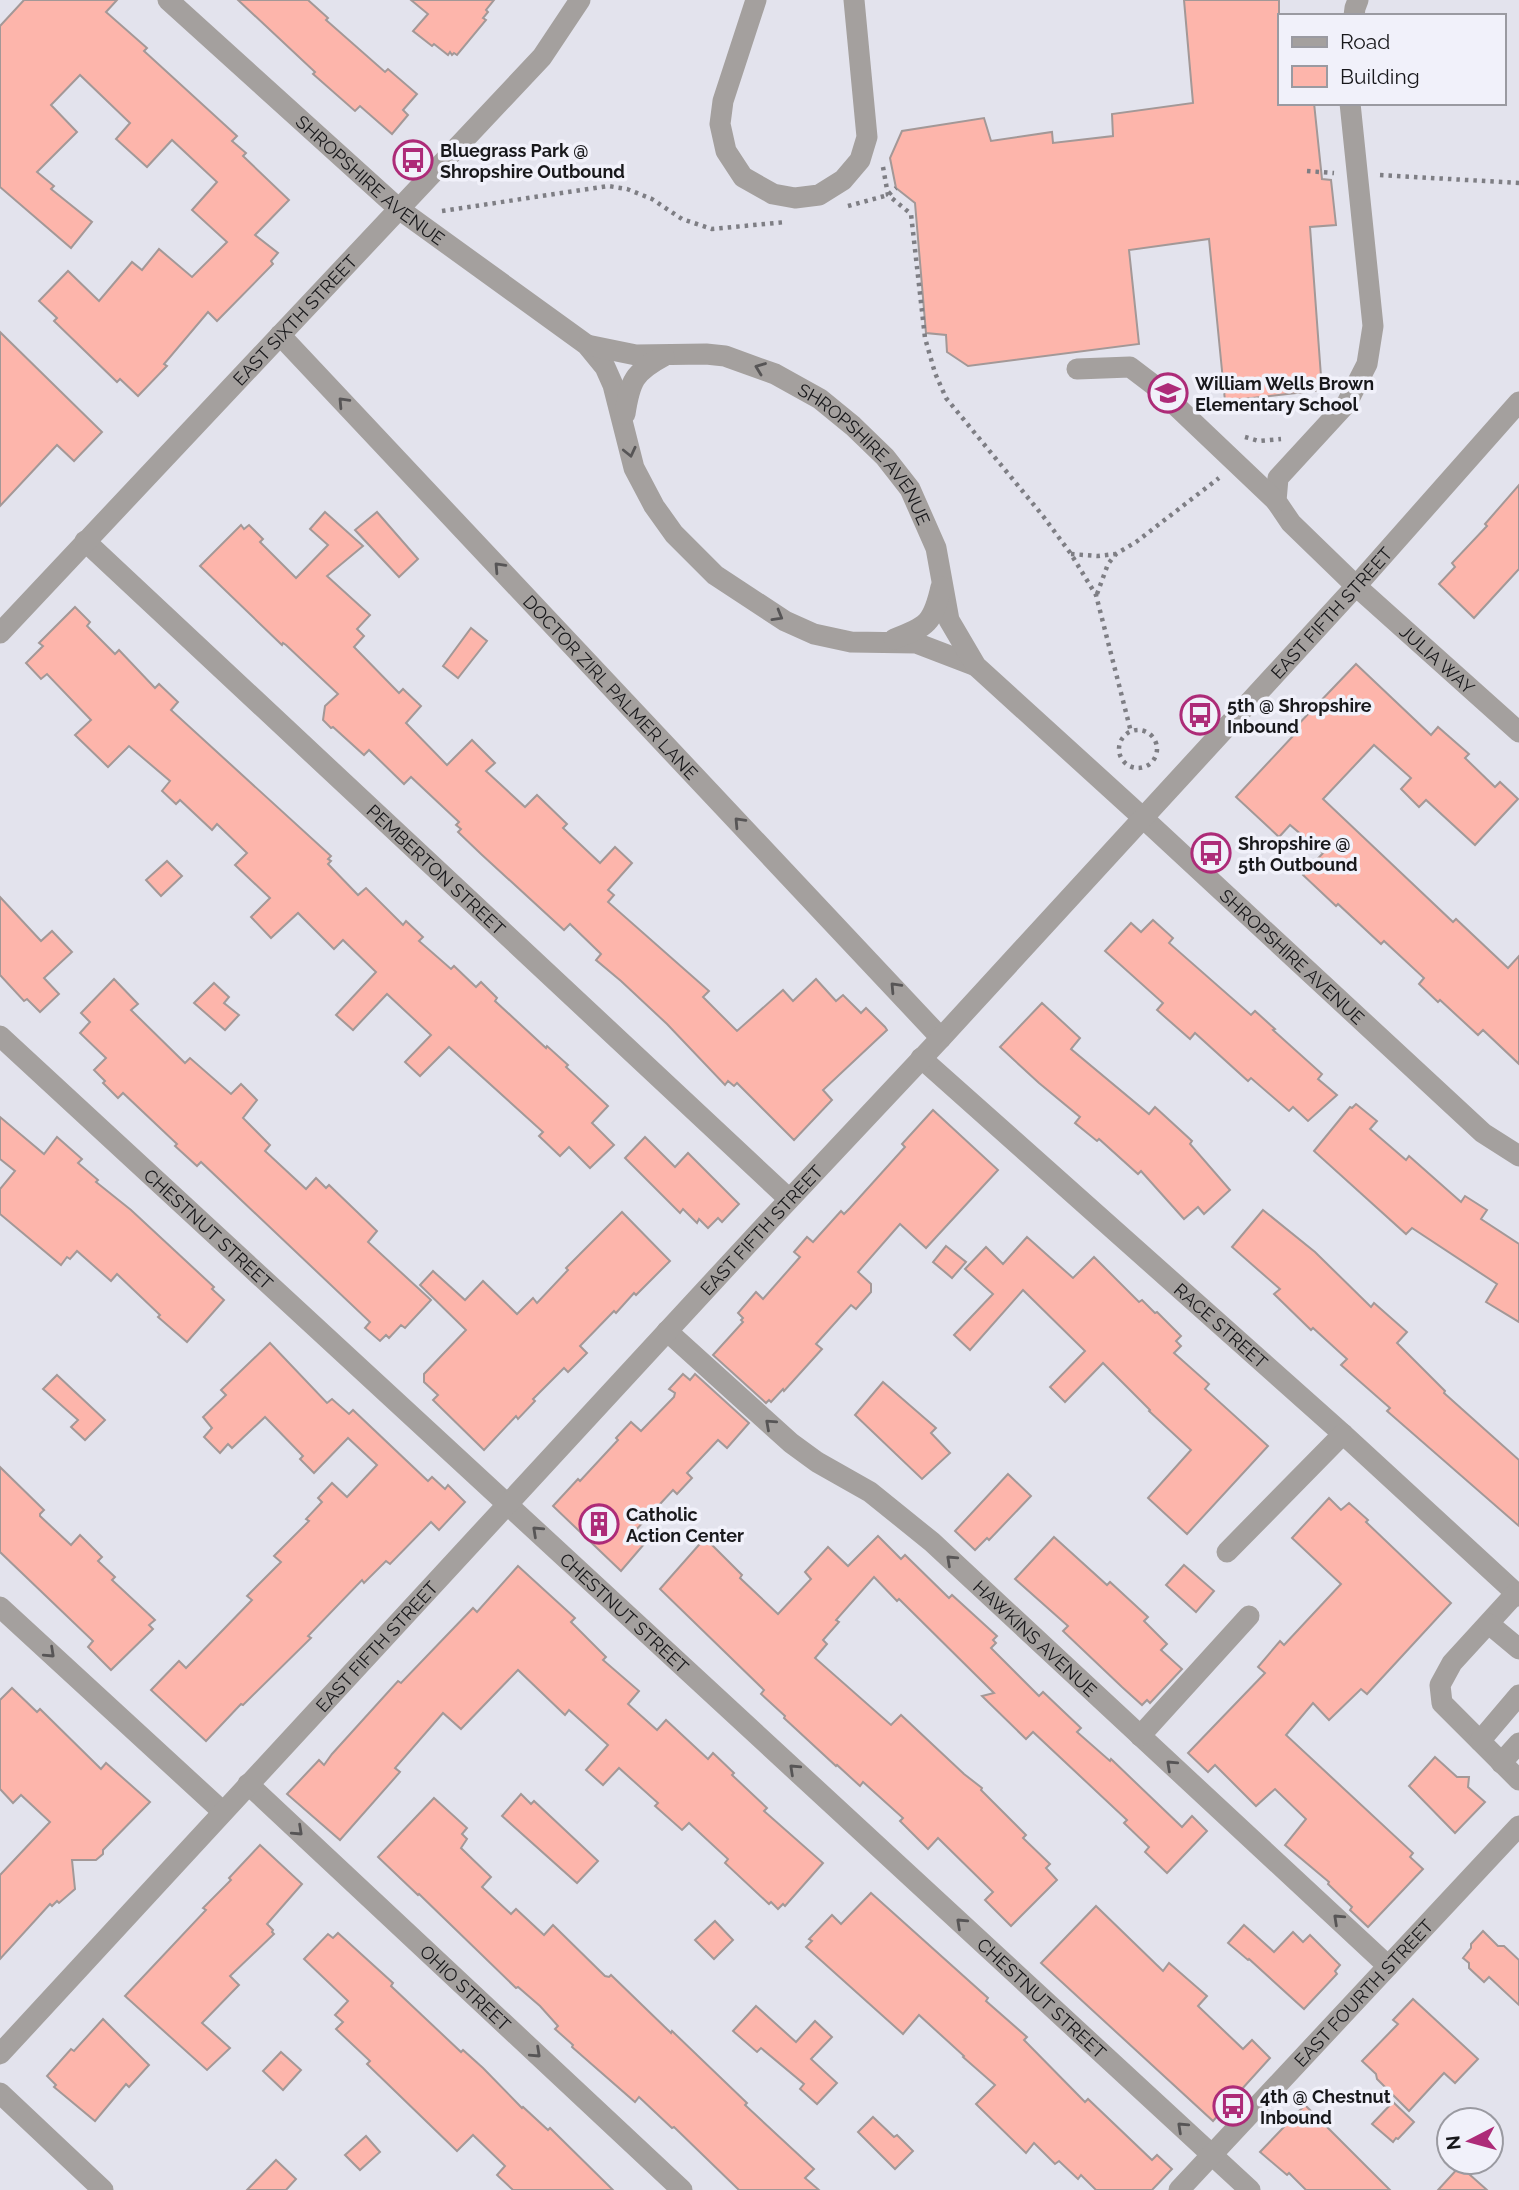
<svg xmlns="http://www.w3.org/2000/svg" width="1519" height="2190" font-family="Raleway,sans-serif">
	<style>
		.building { fill: #fdb5ab; stroke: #a39897; stroke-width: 2 }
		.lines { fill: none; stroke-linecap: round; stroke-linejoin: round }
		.path { stroke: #7e7e84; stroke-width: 4.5; stroke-dasharray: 3.5 5; stroke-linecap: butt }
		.minor { stroke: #a4a09e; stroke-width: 21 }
		.oneway { stroke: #575556 }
		.labels { text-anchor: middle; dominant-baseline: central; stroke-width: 7; stroke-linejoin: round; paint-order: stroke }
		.poi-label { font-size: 18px; font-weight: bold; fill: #18181b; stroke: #f1f1fa; text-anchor: start }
		.street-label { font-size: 18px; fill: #18181b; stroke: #f1f1fa }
	</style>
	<rect width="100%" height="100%" fill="#e3e3ed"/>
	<g class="building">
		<path d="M24,0H117L106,12L147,48L144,51L237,136L232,141L246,153L243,156L289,200L255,235L278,253L271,261L273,264L217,321L208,312L164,364L167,366L138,396L120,379L117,382L54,321L57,318L39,301L68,271L99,301L132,262L142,270L159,249L192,277L227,242L192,210L217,182L172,140L147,167L116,139L130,123L80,75L51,105L77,132L37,172L54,186L51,189L92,222L71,248L0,187V26Z"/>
		<path d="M238,0H308L328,18L326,20L385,72L388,69L417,94L403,110L408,115L392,134L360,106L355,111L313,74L315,72Z"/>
		<path d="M411,0H494L486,10L488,12L483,18L486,20L457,55L454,53L452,55L450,52L448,55L434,44L432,46L413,31L428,14Z"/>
		<path d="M1184,0H1279V103H1314L1322,179L1331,180L1336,225L1310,227L1322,390L1225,401L1209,239L1129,250L1139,344L968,366L947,352L946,335L926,333L915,203L896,188L890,158L902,131L984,118L991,141L1052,132L1053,143L1113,136L1112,114L1193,103Z"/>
		<path d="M0,332L102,432L74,461L57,445L0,506Z"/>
		<path d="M1519,485V569L1474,618L1439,584L1455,567L1452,563L1487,526L1485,524Z"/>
		<path d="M325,512L363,546L327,576L370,615L357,629L364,636L354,647L399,693L403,689L421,706L406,723L447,765L472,740L495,763L486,771L525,807L537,795L567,824L563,828L600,863L615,847L632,863L608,890L614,895L608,902L709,991L703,997L737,1031L783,990L793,1001L816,979L836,1001L843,995L861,1013L866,1008L885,1027L887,1030L823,1090L832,1100L794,1140L737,1083L734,1086L728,1081L725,1085L667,1024L621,981L596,960L601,954L599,952L570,924L564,930L481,854L458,832L461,829L456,825L459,822L411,777L404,784L369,750L364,755L333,727L331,728L323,720L325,706L338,694L286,645L283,643L282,645L200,566L241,525L244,529L249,525L263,539L260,542L296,578L328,545L310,529Z"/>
		<path d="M377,512L418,559L399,577L355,530Z"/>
		<path d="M75,607L90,622L87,626L115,654L119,650L155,688L159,684L178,702L171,710L331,856L328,859L331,861L328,864L358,895L366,888L403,925L406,921L423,937L419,941L451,969L454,966L476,987L481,982L497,998L495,1001L546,1048L547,1046L568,1065L566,1067L608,1106L592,1123L614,1145L590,1168L569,1147L560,1156L539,1136L543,1132L449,1047L420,1076L405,1062L431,1035L387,994L353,1030L336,1015L376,972L343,940L334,949L298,913L271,938L251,917L270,898L235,865L247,853L217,824L212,830L180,800L176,804L162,791L170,781L129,746L108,767L75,735L91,720L47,674L41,679L26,663L43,646L39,643Z"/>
		<path d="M471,628L487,641L458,678L443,666Z"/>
		<path d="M1356,664L1431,735L1438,727L1469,754L1465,758L1495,787L1500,782L1518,799L1475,845L1426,800L1419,807L1401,789L1411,778L1374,745L1323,799L1453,922L1456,919L1508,968L1519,956V1064L1483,1030L1478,1035L1440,1000L1438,1002L1419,984L1424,978L1384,941L1381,944L1338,904L1336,906L1303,875L1323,853L1290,825L1279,837L1236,797L1293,736L1290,733Z"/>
		<path d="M167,861L182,876L161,896L146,880Z"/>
		<path d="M0,897L41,941L52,931L72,952L44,978L59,994L40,1012L27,999L24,1001L0,975Z"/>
		<path d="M1153,920L1173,938L1169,943L1251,1015L1255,1011L1275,1029L1273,1030L1322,1074L1318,1079L1337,1095L1308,1121L1293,1107L1289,1111L1251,1078L1248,1081L1195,1033L1190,1039L1157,1010L1163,1003L1105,951L1131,923L1141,932Z"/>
		<path d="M114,979L138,1004L131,1010L185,1063L190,1058L231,1094L241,1084L257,1100L243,1118L270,1145L265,1151L306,1189L316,1178L326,1188L329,1185L377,1231L368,1242L431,1300L405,1328L401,1325L389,1338L386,1335L380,1341L365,1328L370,1322L201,1162L197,1166L175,1146L177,1144L123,1093L118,1098L103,1083L105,1081L94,1070L106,1058L80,1033L90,1022L81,1013Z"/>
		<path d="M214,983L229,997L224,1003L239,1015L225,1030L194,1003Z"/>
		<path d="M1042,1003L1080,1038L1071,1049L1149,1114L1155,1107L1192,1141L1190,1144L1230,1190L1204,1214L1198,1207L1184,1219L1141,1171L1138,1174L1099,1139L1097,1141L1075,1123L1080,1117L1039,1083L1000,1047Z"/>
		<path d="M1356,1104L1377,1121L1370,1129L1406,1160L1409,1156L1461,1202L1465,1196L1487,1210L1481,1219L1519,1244V1322L1486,1302L1497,1284L1412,1228L1406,1234L1314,1151L1350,1107L1352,1108Z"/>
		<path d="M933,1110L998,1170L926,1248L900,1224L858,1272L871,1284V1292L856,1309L851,1305L816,1344L822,1349L784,1391L783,1389L771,1402L769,1400L766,1403L713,1355L743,1322L741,1320L743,1318L738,1313L756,1292L763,1299L800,1257L794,1252L807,1237L813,1242L841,1211L844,1214L850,1208L905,1147L902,1144Z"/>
		<path d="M0,1117L44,1154L57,1137L82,1159L78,1163L98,1180L96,1182L131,1210L214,1287L212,1289L224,1300L187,1342L158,1317L160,1315L117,1274L111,1281L77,1251L70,1259L67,1257L61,1265L0,1214V1189L15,1171L0,1159Z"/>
		<path d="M645,1137L675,1167L688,1153L739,1204L722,1222L718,1218L708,1228L699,1219L697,1223L683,1209L680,1213L625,1158Z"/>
		<path d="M1263,1210L1315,1252L1371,1307L1374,1303L1407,1332L1397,1343L1445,1391L1444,1393L1519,1460V1526L1387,1411L1390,1408L1341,1365L1347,1359L1313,1328L1311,1330L1274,1294L1280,1289L1232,1247Z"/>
		<path d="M622,1212L670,1261L636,1295L634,1293L616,1313L614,1311L580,1346L587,1353L568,1372L564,1368L533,1399L535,1401L518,1419L516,1416L484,1450L433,1400L438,1395L424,1382V1374L466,1330L420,1285L433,1271L465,1300L483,1281L517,1314L533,1298L537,1303L568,1270L566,1268Z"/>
		<path d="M1027,1237L1073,1278L1094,1257L1139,1302L1142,1300L1155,1313L1157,1312L1181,1336L1176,1341L1181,1346L1174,1353L1209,1384L1205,1389L1268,1446L1187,1534L1148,1498L1191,1450L1149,1411L1150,1410L1103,1363L1065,1402L1050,1387L1085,1351L1023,1290L970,1350L954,1335L993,1294L965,1269L986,1247L1003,1264Z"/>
		<path d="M946,1246L966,1262L952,1278L933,1262Z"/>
		<path d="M270,1343L327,1403L332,1399L349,1414L353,1410L428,1481L432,1477L445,1489L448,1485L465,1502L439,1530L431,1522L390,1564L386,1561L364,1583L362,1580L308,1636L311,1638L243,1705L241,1704L206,1741L151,1690L179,1661L186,1668L252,1600L247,1596L281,1562L274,1556L309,1521L306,1519L322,1502L318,1498L332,1483L347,1497L377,1465L348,1438L314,1473L300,1459L303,1456L265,1417L232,1448L228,1444L220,1453L204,1437L212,1428L203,1417L226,1395L221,1390Z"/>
		<path d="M683,1374L690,1380L695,1374L749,1423L727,1448L718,1440L687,1473L692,1478L677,1494L673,1490L634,1532L645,1543L621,1571L553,1506L578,1479L580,1481L618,1440L616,1438L631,1422L641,1431L674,1397L675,1393L669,1389Z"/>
		<path d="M57,1375L105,1420L85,1440L71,1427L78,1420L43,1389Z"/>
		<path d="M883,1382L936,1428L931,1433L950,1453L922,1479L855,1415Z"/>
		<path d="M0,1467L44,1510L40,1514V1516L71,1545L80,1535L102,1557L98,1561L115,1577L112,1580L155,1620L149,1625L153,1629L111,1670L88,1647L93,1641L0,1552Z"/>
		<path d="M1008,1474L1031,1496L989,1540L987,1538L975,1550L955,1531Z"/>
		<path d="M1329,1498L1341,1510L1349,1503L1368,1520L1366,1522L1451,1603L1367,1694L1361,1689L1329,1720L1313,1703L1286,1735L1413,1853L1410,1857L1423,1869L1368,1927L1350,1910L1352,1907L1328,1884L1329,1882L1285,1845L1306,1819L1275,1789L1256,1806L1215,1765L1208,1772L1188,1753L1265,1673L1258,1667L1280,1641L1284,1645L1341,1584L1292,1538Z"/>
		<path d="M878,1536L901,1559L905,1555L949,1598L952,1595L997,1636L993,1640L996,1643L991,1648L1039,1696L1043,1692L1081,1728L1077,1732L1110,1761L1111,1759L1182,1827L1192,1816L1207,1831L1167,1873L1145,1852L1149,1847L1124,1823L1127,1820L1033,1732L1026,1739L982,1696L994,1693L899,1599L897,1601L874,1577L836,1620L839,1622L823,1640L827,1644L815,1658L891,1725L901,1715L964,1774L982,1788L981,1790L1026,1835L1023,1838L1050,1864L1046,1868L1057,1880L1011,1926L985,1900L993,1892L938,1838L928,1849L900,1821L903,1818L863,1782L860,1786L837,1765L836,1766L784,1718L785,1716L761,1694L764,1690L660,1589L705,1538L742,1575L740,1578L778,1614L811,1579L805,1572L828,1547L848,1566Z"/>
		<path d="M1054,1537L1107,1585L1110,1582L1148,1617L1144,1621L1167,1644L1161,1650L1182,1669L1150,1703L1147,1700L1142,1705L1122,1687L1063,1631L1068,1626L1015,1579Z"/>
		<path d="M1184,1565L1214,1591L1196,1612L1166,1585Z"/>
		<path d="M518,1566L575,1618L571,1622L606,1657L603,1660L639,1691L628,1704L657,1730L666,1720L708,1759L713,1753L734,1773L732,1775L767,1808L764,1811L823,1863L785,1906L783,1904L778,1909L771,1902L769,1904L725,1863L728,1859L689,1823L682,1830L655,1806L658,1803L619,1768L603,1785L586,1770L608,1745L569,1710L565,1715L518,1670L461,1729L443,1713L395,1768L400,1772L340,1840L287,1794L319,1760L324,1765L332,1754L398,1681L401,1683L473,1608L477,1612Z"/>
		<path d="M12,1688L37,1712L40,1709L101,1769L106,1763L150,1802L103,1850V1854L96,1860H72L75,1889L59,1903L57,1901L52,1906L50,1904L0,1959V1875L50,1822L21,1795L13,1803L0,1789V1700Z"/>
		<path d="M1435,1757L1457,1777H1469L1468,1787L1485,1802L1455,1833L1409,1786Z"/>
		<path d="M521,1794L531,1804L534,1801L598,1861L577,1883L502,1816Z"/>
		<path d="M434,1798L467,1828L462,1834L467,1839L461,1848L491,1877L482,1887L511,1914L516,1909L544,1935L553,1925L605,1976L609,1977L611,1975L671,2033L672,2031L747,2103L745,2105L814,2169L805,2178L819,2190H739L674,2127L672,2128L639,2097L635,2102L572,2047L573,2045L555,2029L558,2026L540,2006L518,1987L516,1988L419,1894L418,1895L378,1857Z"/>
		<path d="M260,1845L302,1884L267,1924L273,1930L272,1932L274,1934L230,1976L239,1985L202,2023L230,2048L207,2070L125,1996L206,1910L203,1908L231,1880L229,1878Z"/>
		<path d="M871,1893L988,1998L986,2001L1027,2037L1024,2040L1085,2102L1088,2099L1152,2160L1157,2155L1172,2169L1152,2190H1096L1081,2175L1078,2179L1059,2161L1055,2164L1034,2143L1026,2153L976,2104L995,2085L963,2057L964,2056L919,2015L903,2034L806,1947L812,1941L809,1939L832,1915L841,1924Z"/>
		<path d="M1096,1906L1163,1971L1169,1963L1207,1996L1198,2006L1243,2049L1252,2040L1270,2058L1213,2121L1041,1963Z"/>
		<path d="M715,1921L733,1940L714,1959L695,1940Z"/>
		<path d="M1244,1925L1274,1952L1293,1932L1303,1942L1310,1935L1340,1965L1335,1971L1337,1974L1304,2009L1249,1959L1248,1960L1228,1943Z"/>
		<path d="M1483,1931L1498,1946H1504L1519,1960V2005L1489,1977L1484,1982L1469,1968V1963L1463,1958L1471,1948V1944Z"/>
		<path d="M338,1933L393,1983L391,1986L461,2052L463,2050L483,2068L522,2108L523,2107L548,2130L550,2128L613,2190H513L497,2175L505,2166L473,2135L457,2151L367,2064L370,2061L336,2029L343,2022L335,2015L348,2001L304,1959L328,1934L333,1938Z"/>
		<path d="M1413,1999L1478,2059L1455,2083L1444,2073L1409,2111L1377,2079L1376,2074L1362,2061L1398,2024L1393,2020Z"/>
		<path d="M756,2006L796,2042L815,2021L832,2037L811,2059L837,2083L817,2104L800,2089L804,2084L761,2048L757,2052L733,2031Z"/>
		<path d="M103,2019L149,2065L129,2087L126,2084L95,2121L54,2087L56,2085L47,2076L71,2049L74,2051Z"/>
		<path d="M281,2052L301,2070L283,2090L263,2071Z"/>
		<path d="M1393,2102L1414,2122L1398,2139L1396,2138L1393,2142L1372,2124Z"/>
		<path d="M1305,2105L1390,2190H1306L1289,2173L1287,2175L1260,2152Z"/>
		<path d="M873,2117L894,2137L897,2135L913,2151L895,2169L858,2132Z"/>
		<path d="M366,2136L380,2152L360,2170L345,2155Z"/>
		<path d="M276,2160L296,2179L286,2190H247Z"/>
		<path d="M1460,2166L1487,2190H1438Z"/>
	</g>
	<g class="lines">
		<g class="path">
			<path d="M883,167L888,195L911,214L925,338L935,373L946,398L1043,516L1071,554L1096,595L1131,732"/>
			<path d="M1307,171L1334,173"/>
			<path d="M1380,175L1519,183"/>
			<path d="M848,206L888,195L896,188"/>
			<path d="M442,211L608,186L627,189L652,199L682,219L712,229L786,222"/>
			<path d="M1245,437L1259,441L1281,439"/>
			<path d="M1071,554L1098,556L1115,554"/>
			<path d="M1097,594L1108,564L1116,554L1136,542L1219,478"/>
			<circle cx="1138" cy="749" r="19"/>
		</g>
		<g class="minor">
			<path id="s1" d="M168,0L399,209L587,345L605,367L613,385L634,468L654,506L674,534L715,575L785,621L814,634L851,642L916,643L976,666"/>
			<path d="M756,0L723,101L720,124L726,151L743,177L773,194L795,198L819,195L843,180L860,160L867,137L854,0"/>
			<path d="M1354,16L1355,8L1358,0"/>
			<path id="s2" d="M1350,103L1373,326L1367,364L1347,403L1278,478L1276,501L1291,523L1356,586L1519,732"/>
			<path id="s3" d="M280,335L941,1038"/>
			<path id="s4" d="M587,345L636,355L706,354L725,356L775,374L820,399L853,426L885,457L910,489L936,548L949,620L976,666L1142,817L1483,1133L1519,1156"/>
			<path d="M1077,369L1130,367L1155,386L1276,501"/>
			<path d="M625,414C630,381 634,372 664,356"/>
			<path id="s5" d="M85,541L789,1199"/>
			<path id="s6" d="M0,633L542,57L580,0"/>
			<path d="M894,639C927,627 933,623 941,587"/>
			<path id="s7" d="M0,1036L1250,2190"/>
			<path id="s8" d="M921,1058L1343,1434L1519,1596"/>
			<path id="s9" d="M667,1331L791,1443L817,1462L870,1492L932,1542L1388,1966"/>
			<path d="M1227,1552L1343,1434"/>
			<path d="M1516,1593L1452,1663L1440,1685L1442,1703L1519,1780"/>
			<path d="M0,1607L223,1812"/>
			<path d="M1489,1624L1519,1649"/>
			<path d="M1140,1736L1249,1616"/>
			<path d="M1480,1741L1519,1695"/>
			<path d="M1501,1763L1519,1743"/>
			<path id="s10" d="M248,1784L682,2190"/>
			<path id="s11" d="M0,2054L770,1220L941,1038L1356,586L1519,402"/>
			<path d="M0,2093L103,2190"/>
			<path id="s12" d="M1179,2190L1519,1826"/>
		</g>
	</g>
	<defs><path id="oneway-chevron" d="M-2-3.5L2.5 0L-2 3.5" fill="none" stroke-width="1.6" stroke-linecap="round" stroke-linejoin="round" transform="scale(1.75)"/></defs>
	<g class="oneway">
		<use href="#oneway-chevron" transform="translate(760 368) rotate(-159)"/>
		<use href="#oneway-chevron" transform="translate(343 402) rotate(-133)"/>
		<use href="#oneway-chevron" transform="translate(630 452) rotate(77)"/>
		<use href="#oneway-chevron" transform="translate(499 567) rotate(-133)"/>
		<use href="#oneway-chevron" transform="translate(778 616) rotate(30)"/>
		<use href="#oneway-chevron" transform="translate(739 822) rotate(-133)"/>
		<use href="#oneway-chevron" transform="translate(895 987) rotate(-133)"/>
		<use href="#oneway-chevron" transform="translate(770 1424) rotate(-138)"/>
		<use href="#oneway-chevron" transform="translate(537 1531) rotate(-137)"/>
		<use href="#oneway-chevron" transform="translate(951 1560) rotate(-137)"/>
		<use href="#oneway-chevron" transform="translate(50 1653) rotate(43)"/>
		<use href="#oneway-chevron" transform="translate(1171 1765) rotate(-137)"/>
		<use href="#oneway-chevron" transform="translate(794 1769) rotate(-137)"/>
		<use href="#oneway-chevron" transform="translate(298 1831) rotate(43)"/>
		<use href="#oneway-chevron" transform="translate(1338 1919) rotate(-137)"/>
		<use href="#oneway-chevron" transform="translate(961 1923) rotate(-137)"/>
		<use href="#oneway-chevron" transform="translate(536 2053) rotate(43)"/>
		<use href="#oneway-chevron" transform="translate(1182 2127) rotate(-137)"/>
	</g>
	<defs>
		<g id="bus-ring" transform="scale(2.0125)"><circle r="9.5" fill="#f1f1fa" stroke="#ad2b78" stroke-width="1.5"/><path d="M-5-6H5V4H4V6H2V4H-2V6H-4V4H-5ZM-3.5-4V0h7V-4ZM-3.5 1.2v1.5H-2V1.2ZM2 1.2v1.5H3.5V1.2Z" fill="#ad2b78"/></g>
		<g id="school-ring" transform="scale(2.0125)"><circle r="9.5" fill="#f1f1fa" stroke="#ad2b78" stroke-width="1.5"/><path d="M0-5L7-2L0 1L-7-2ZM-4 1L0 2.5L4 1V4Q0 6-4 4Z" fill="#ad2b78"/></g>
		<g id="building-ring" transform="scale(2.0125)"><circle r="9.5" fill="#f1f1fa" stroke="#ad2b78" stroke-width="1.5"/><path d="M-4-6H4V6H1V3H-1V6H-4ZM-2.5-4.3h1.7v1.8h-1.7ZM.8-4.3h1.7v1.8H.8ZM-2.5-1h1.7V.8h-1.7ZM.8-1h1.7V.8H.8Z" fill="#ad2b78"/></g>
	</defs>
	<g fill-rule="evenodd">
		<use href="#bus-ring" x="413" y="160"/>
		<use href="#school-ring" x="1168" y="393"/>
		<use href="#bus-ring" x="1200" y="715"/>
		<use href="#bus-ring" x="1211" y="853"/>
		<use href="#building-ring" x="599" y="1524"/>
		<use href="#bus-ring" x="1233" y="2106"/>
	</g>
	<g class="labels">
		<g class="poi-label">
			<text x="440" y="150">Bluegrass Park @<tspan x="440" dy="21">Shropshire Outbound</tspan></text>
			<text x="1195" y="383">William Wells Brown<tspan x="1195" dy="21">Elementary School</tspan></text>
			<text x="1227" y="705">5th @ Shropshire<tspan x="1227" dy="21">Inbound</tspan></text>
			<text x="1238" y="843">Shropshire @<tspan x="1238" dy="21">5th Outbound</tspan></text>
			<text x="626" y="1514">Catholic<tspan x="626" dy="21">Action Center</tspan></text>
			<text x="1260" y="2096">4th @ Chestnut<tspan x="1260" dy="21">Inbound</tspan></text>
		</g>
		<g class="street-label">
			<text stroke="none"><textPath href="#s1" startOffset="271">SHROPSHIRE AVENUE</textPath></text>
			<text stroke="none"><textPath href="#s6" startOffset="430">EAST SIXTH STREET</textPath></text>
			<text stroke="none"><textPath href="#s4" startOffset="315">SHROPSHIRE AVENUE</textPath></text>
			<text stroke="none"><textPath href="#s11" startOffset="1962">EAST FIFTH STREET</textPath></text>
			<text stroke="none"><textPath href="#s2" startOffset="658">JULIA WAY</textPath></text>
			<text stroke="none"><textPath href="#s3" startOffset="483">DOCTOR ZIRL PALMER LANE</textPath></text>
			<text stroke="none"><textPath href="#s5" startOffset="481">PEMBERTON STREET</textPath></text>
			<text stroke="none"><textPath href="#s4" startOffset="992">SHROPSHIRE AVENUE</textPath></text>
			<text stroke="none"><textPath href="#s7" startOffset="284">CHESTNUT STREET</textPath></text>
			<text stroke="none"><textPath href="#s11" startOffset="1122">EAST FIFTH STREET</textPath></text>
			<text stroke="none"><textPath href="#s8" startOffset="402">RACE STREET</textPath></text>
			<text stroke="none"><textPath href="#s7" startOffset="850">CHESTNUT STREET</textPath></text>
			<text stroke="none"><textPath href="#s9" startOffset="481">HAWKINS AVENUE</textPath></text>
			<text stroke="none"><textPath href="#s11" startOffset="555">EAST FIFTH STREET</textPath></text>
			<text stroke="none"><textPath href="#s10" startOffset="298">OHIO STREET</textPath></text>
			<text stroke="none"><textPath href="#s12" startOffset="270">EAST FOURTH STREET</textPath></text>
			<text stroke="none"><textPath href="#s7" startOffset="1418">CHESTNUT STREET</textPath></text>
		</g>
	</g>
	<rect x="1278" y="14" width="228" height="91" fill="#f1f1fa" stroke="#9a9aa1" stroke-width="2"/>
	<rect x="1292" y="37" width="35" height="10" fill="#a4a09e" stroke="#9a9aa1" stroke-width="2"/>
	<text x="1340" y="49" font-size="21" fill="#18181b">Road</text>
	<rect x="1292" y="66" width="35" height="21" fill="#fdb5ab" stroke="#9a9aa1" stroke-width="2"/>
	<text x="1340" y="84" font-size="21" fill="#18181b">Building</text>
	<g transform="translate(1470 2141) rotate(264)"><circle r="33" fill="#f1f1fa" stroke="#9a9aa1" stroke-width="2"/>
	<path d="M0-5L12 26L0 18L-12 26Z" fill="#ad2b78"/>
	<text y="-10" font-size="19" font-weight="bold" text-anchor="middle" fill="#18181b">N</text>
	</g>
</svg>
